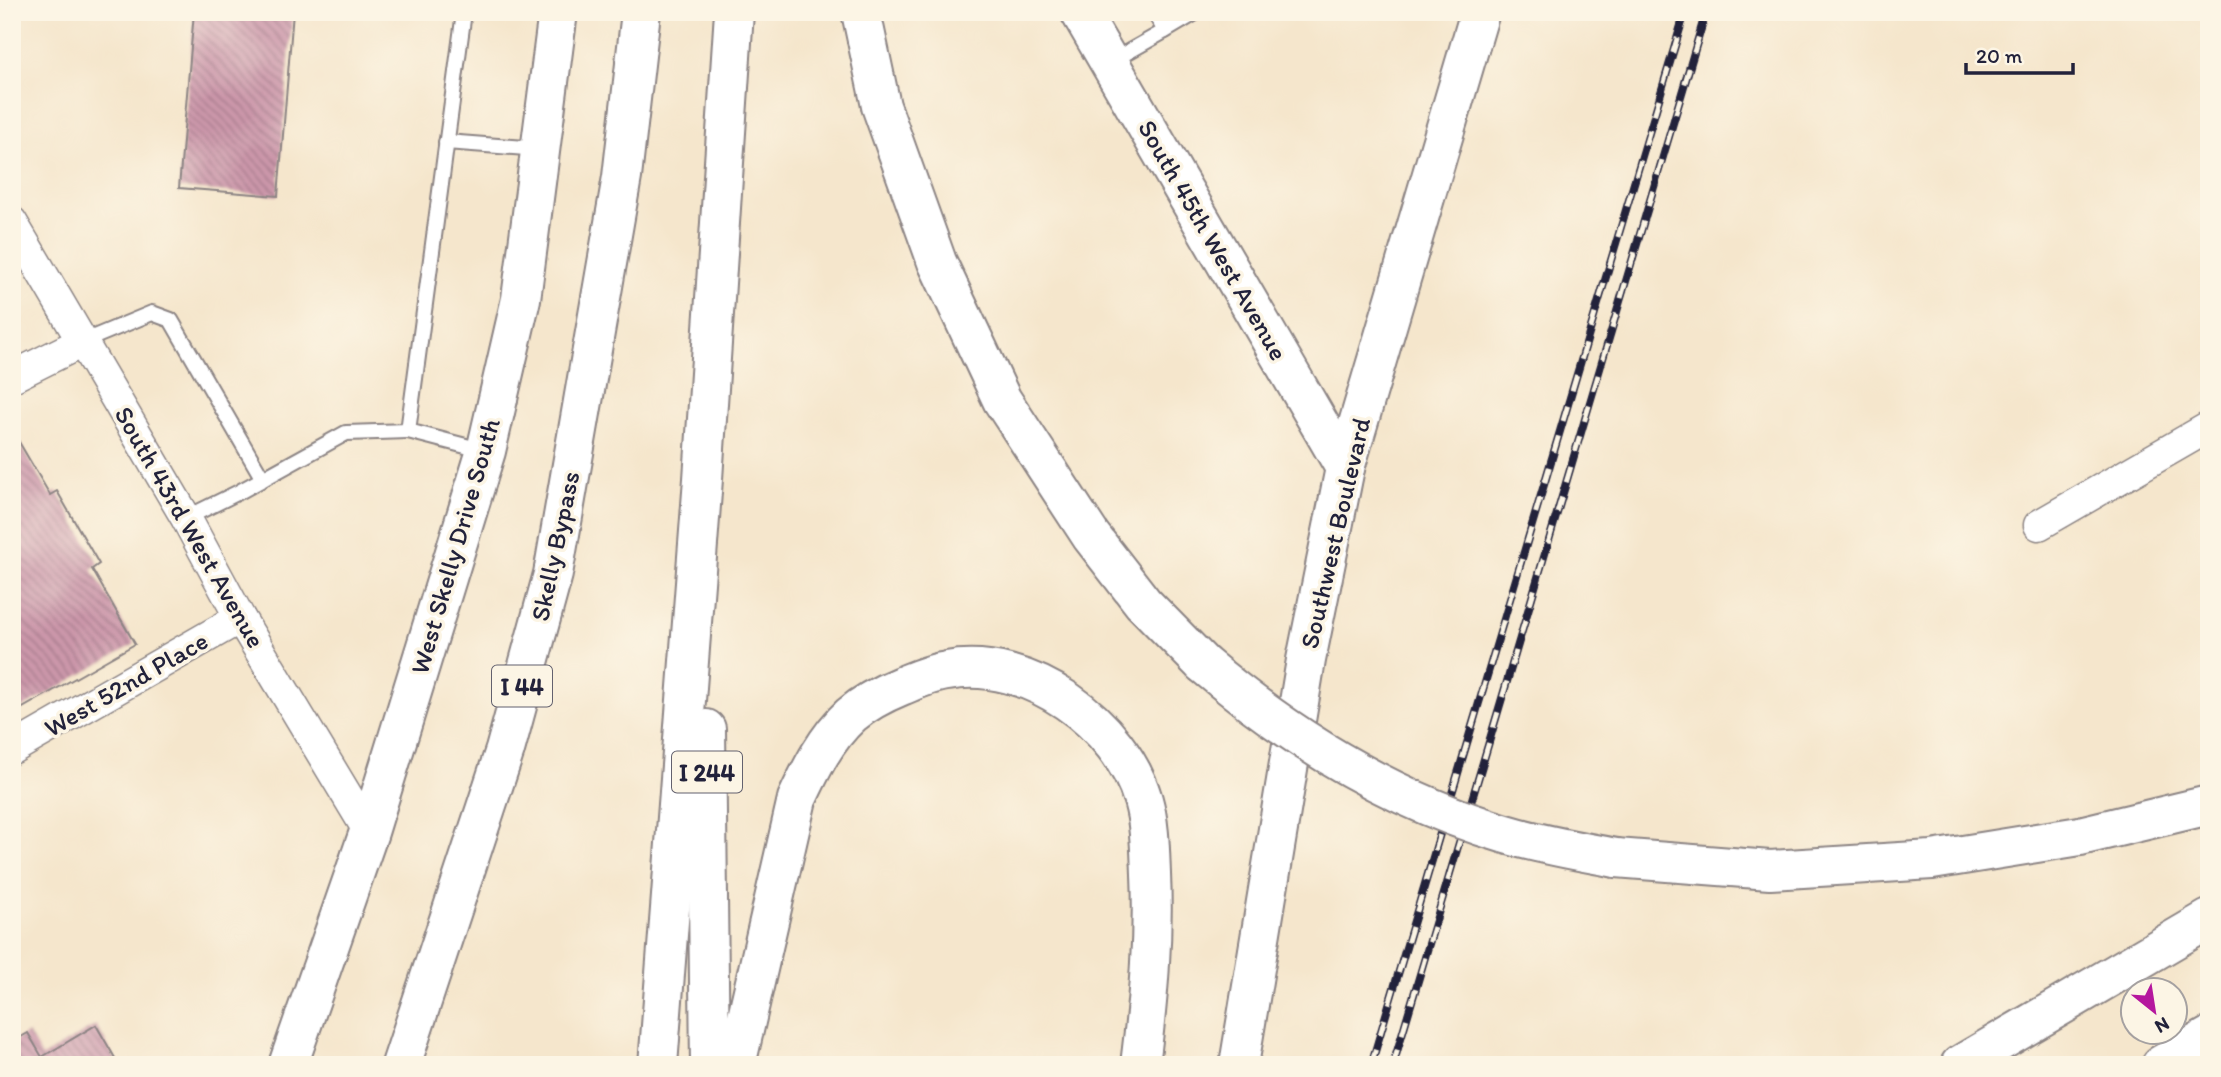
<svg xmlns="http://www.w3.org/2000/svg" width="2221" height="1077" font-family="Itim,sans-serif">
	<style>
		.building { fill: url(#building-back-hatch) }
		.lines { fill: none; stroke-linecap: round; stroke-linejoin: round }
		.lane-casing { stroke: #8c8484; stroke-width: 18 }
		.street-casing { stroke: #8c8484; stroke-width: 33 }
		.secondary-casing { stroke: #8c8484; stroke-width: 42 }
		.highway-casing { stroke: #8c8484; stroke-width: 42 }
		.lane { stroke: #fff; stroke-width: 14 }
		.street { stroke: #fff; stroke-width: 30 }
		.secondary { stroke: #fff; stroke-width: 38 }
		.highway { stroke: #fff; stroke-width: 38 }
		.rail-casing { stroke: #22223b; stroke-width: 8 }
		.rail { stroke: #fcf5e5; stroke-width: 5; stroke-dasharray: 16; stroke-linecap: butt }
		.highway-bridge-casing { stroke: #8c8484; stroke-width: 42; stroke-linecap: butt }
		.highway-bridge { stroke: #fff; stroke-width: 38 }
		.labels { text-anchor: middle; dominant-baseline: central; stroke-width: 7; stroke-linejoin: round; paint-order: stroke }
		.shield { fill: #fcf5e5; stroke: #63616e; stroke-width: 2 }
		.shield-label { font-size: 24px; font-weight: bold; fill: #22223b }
		.street-label { font-size: 26px; fill: #22223b; stroke: #fcf5e5 }
	</style>
	<defs>
		<pattern id="building-back-hatch" width="6" height="6" patternUnits="userSpaceOnUse" patternTransform="scale(1.75)"><rect width="6" height="6" fill="#cc97aa"/><path d="M-1 5l2 2M0 0l6 6M5-1l2 2" fill="none" stroke="#a57b8c"/></pattern>
	</defs>
	<rect width="100%" height="100%" fill="#fcf5e5"/>
	<filter id="ink" filterUnits="userSpaceOnUse"><feTurbulence type="fractalNoise" baseFrequency=".0143" numOctaves="2"/><feDisplacementMap in="SourceGraphic" scale="14" xChannelSelector="R" yChannelSelector="G"/><feConvolveMatrix kernelMatrix="1 2 1 2 8 2 1 2 1" color-interpolation-filters="sRGB"/></filter>
	<filter id="wash" filterUnits="userSpaceOnUse"><feTurbulence type="fractalNoise" baseFrequency=".00686" numOctaves="4" result="noise"/><feDisplacementMap in="SourceGraphic" scale="28" xChannelSelector="R" yChannelSelector="G"/><feGaussianBlur stdDeviation="1.57" result="paint"/><feColorMatrix in="noise" values="0 0 0 0 0 0 0 0 0 0 0 0 0 0 0 0 0 1.4 0 .05"/><feComposite in="paint" operator="in"/></filter>
	<g filter="url(#wash)">
		<rect width="100%" height="100%" fill="#f5e6cc"/>
		<g id="blocks">
			<g class="building">
				<path d="M194,12H293L278,196L179,188Z"/>
				<path d="M12,430L50,495L57,491L99,564L92,569L135,644L12,714Z"/>
				<path d="M96,1025L119,1065H12V1042L28,1033L42,1057Z"/>
			</g>
		</g>
	</g>
	<g filter="url(#ink)">
		<use href="#blocks" fill-opacity="0" stroke="#8c8484" stroke-width="2"/>
		<g class="lines">
			<g class="lane-casing">
				<g id="lane">
					<path d="M464,12L408,431L485,451"/>
					<path d="M1165,31L1197,12"/>
					<path d="M1110,62L1165,31L1154,12"/>
					<path d="M446,142L539,149"/>
					<path d="M82,342L152,313L171,320L263,479"/>
					<path d="M186,518L239,492L346,433L408,431"/>
				</g>
			</g>
			<g class="street-casing">
				<g id="street">
					<path d="M12,222L186,518L240,618L369,832"/>
					<path d="M12,377L82,342"/>
					<path d="M2039,525L2209,427"/>
					<path d="M12,749L240,618"/>
				</g>
			</g>
			<g class="secondary-casing">
				<g id="secondary">
					<path d="M1080,12L1345,468"/>
					<path d="M288,1065L369,832L486,451L521,299L558,12"/>
					<path d="M1239,1065L1306,660L1345,468L1480,12"/>
				</g>
			</g>
			<g class="highway-casing">
				<g id="highway">
					<path d="M861,12L881,106L937,262L1002,400L1091,536L1143,603L1203,664"/>
					<path d="M706,729L710,1065"/>
					<path d="M1616,858L1770,870L1932,860L2080,836L2209,805"/>
					<path d="M401,1065L505,750L553,574L622,177L641,12"/>
					<path d="M658,1065L703,479L734,12"/>
					<path d="M736,1065L797,799C811,769 826,738 851,715C866,702 884,693 901,686C916,680 931,673 947,671C1029,656 1120,723 1143,800C1150,824 1150,850 1151,874C1154,939 1148,1001 1140,1065"/>
					<path d="M1960,1065L2209,919"/>
					<path d="M2161,1065L2209,1037"/>
				</g>
			</g>
			<use href="#lane" class="lane"/>
			<use href="#street" class="street"/>
			<use href="#secondary" class="secondary"/>
			<use href="#highway" class="highway"/>
			<g class="rail-casing">
				<g id="rail">
					<path d="M1371,1065L1685,12"/>
					<path d="M1393,1065L1706,12"/>
				</g>
			</g>
			<use href="#rail" class="rail"/>
			<g class="highway-bridge-casing">
				<path id="highway-bridge" d="M1203,664C1292,739 1393,801 1506,834C1542,845 1579,851 1616,858"/>
			</g>
			<use href="#highway-bridge" class="highway-bridge"/>
		</g>
	</g>
	<g class="labels">
		<g class="shield">
			<rect x="492" y="665.5" width="60" height="41" rx="5"/>
			<rect x="672" y="751.5" width="70" height="41" rx="5"/>
		</g>
		<g class="shield-label">
			<text x="522" y="686">I 44</text>
			<text x="707" y="772">I 244</text>
		</g>
		<g class="street-label">
			<text transform="translate(1213 240) rotate(60)">South 45th West Avenue</text>
			<text transform="translate(190 527) rotate(60)">South 43rd West Avenue</text>
			<text transform="translate(1335 533) rotate(-77)">Southwest Boulevard</text>
			<text transform="translate(455 546) rotate(-74)">West Skelly Drive South</text>
			<text transform="translate(555 546) rotate(-78)">Skelly Bypass</text>
			<text transform="translate(126 684) rotate(-30)">West 52nd Place</text>
		</g>
	</g>
	<rect width="2221" height="1077" fill="none" stroke="#fcf5e5" stroke-width="42"/>
	<g transform="translate(2154 1011) rotate(150)"><circle r="33" fill="#fcf5e5" stroke="#a5a1a1" stroke-width="2"/>
	<path d="M0-5L12 26L0 18L-12 26Z" fill="#b5179e"/>
	<text y="-10" font-size="19" font-weight="bold" text-anchor="middle" fill="#22223b">N</text>
	</g>
	<path d="M1966 63v10h107v-10" fill="none" stroke="#22223b" stroke-width="3.5"/>
	<text x="1976" y="63" font-size="21" fill="#22223b" stroke="#fcf5e5" stroke-width="5" paint-order="stroke">20 m</text>
</svg>
